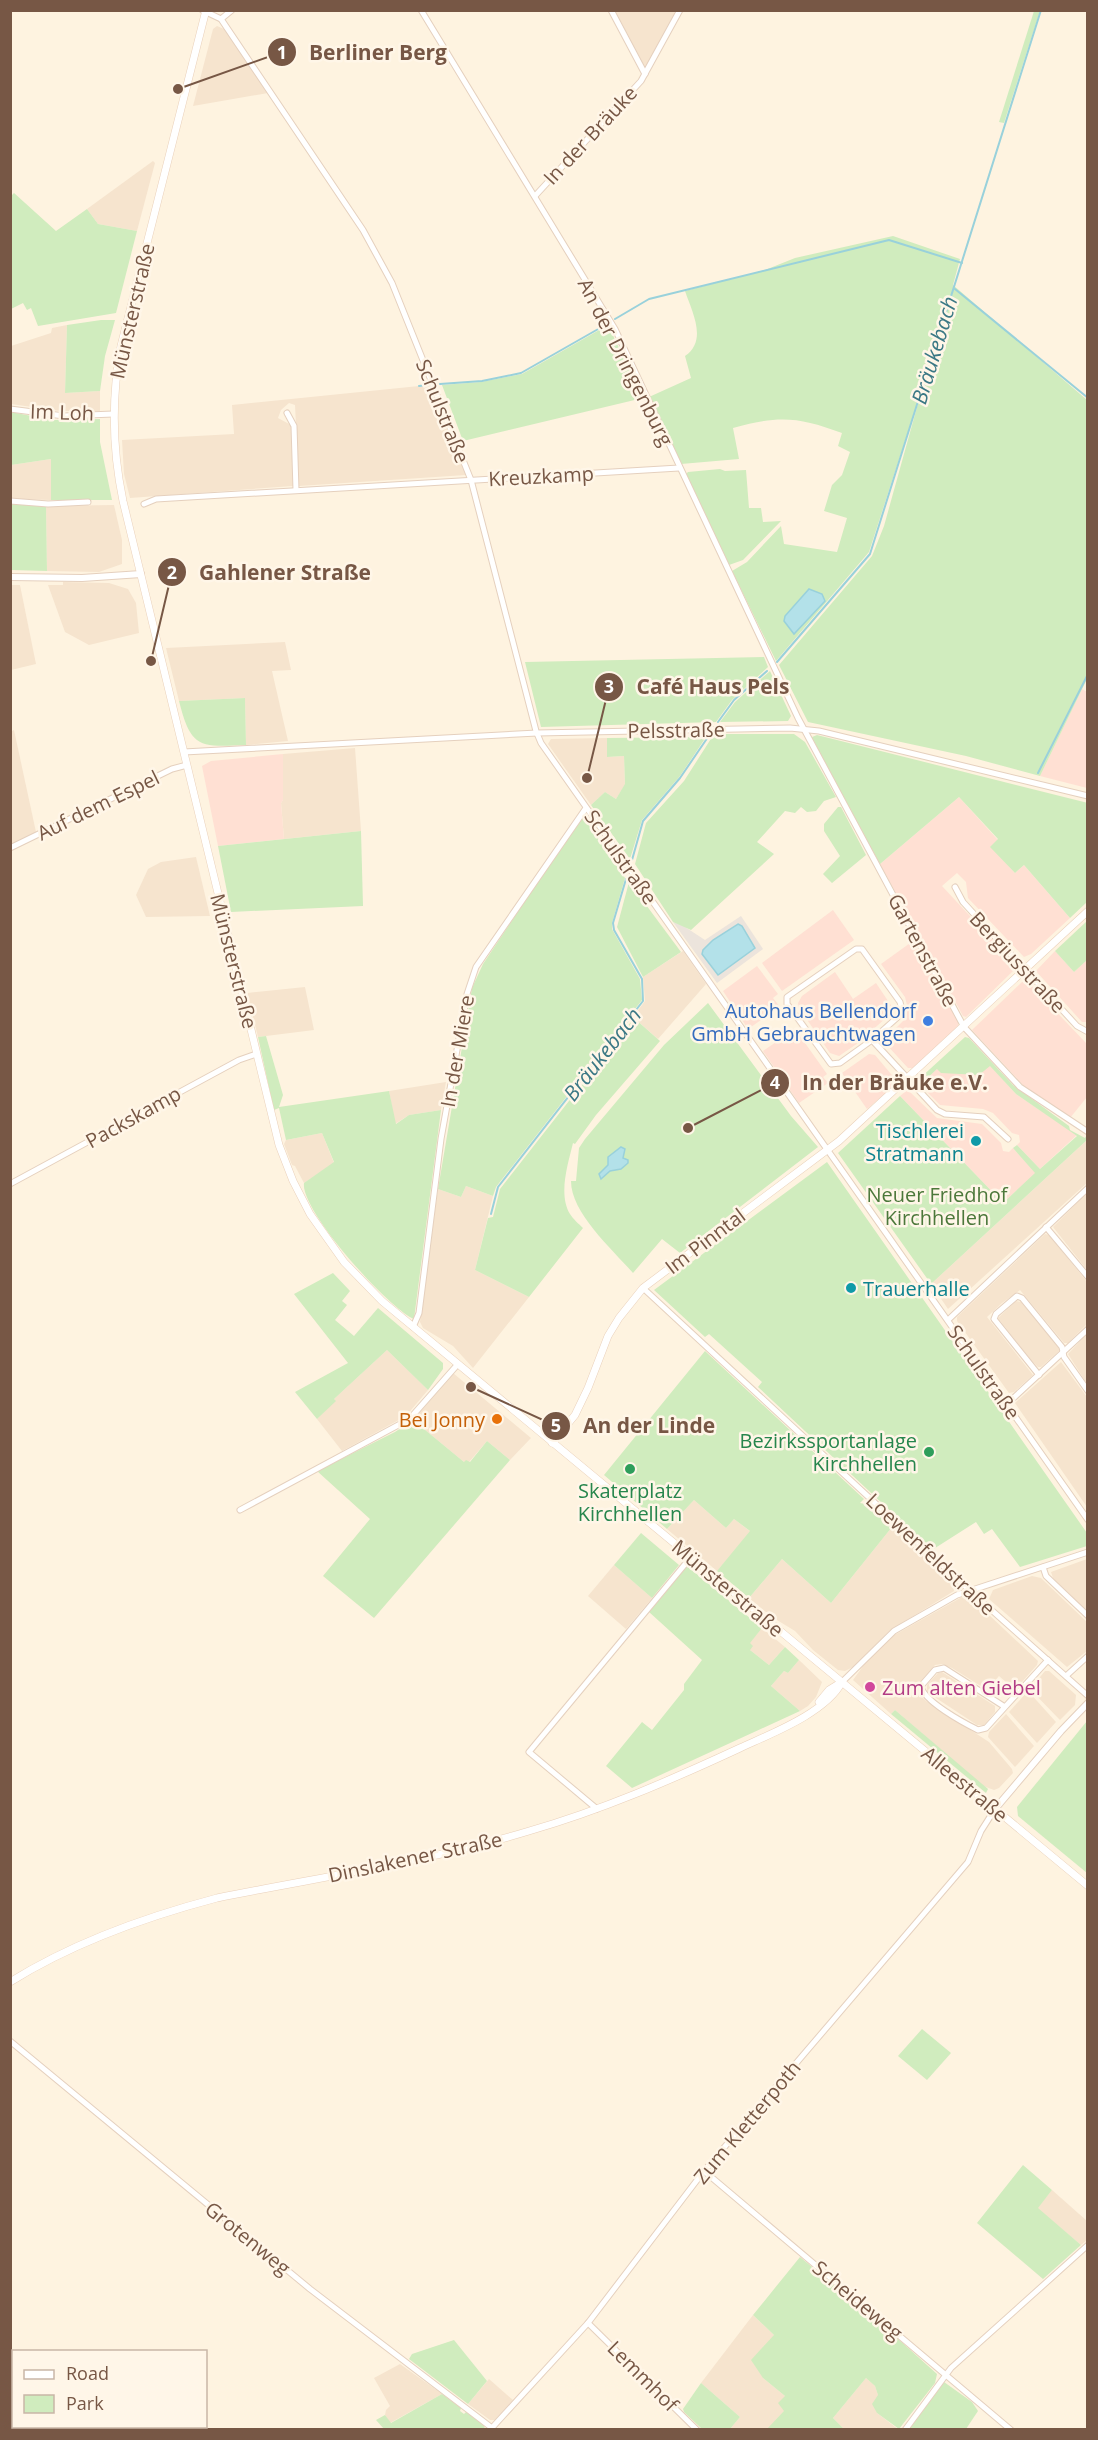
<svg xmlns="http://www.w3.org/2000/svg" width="1098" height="2440" font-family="'Open Sans',sans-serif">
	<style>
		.residential { fill: #f6e4ce }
		.commercial { fill: #ffe0d3 }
		.industrial { fill: #ece4dc }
		.green { fill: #d0ecbe }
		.water { fill: #b3e1e9; stroke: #99d1db; stroke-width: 1.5 }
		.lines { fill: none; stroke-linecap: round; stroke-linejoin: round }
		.stream { stroke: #99d1db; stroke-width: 2 }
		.minor-casing { stroke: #e5d0be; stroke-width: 7 }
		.tertiary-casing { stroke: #e5d0be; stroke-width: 8 }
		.secondary-casing { stroke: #ead1bb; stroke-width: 8 }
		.minor { stroke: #fff; stroke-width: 5 }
		.tertiary { stroke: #fff; stroke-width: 6 }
		.secondary { stroke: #fff; stroke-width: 7 }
		.shop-dot { fill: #3f7fe0; stroke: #fff6e8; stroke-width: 2 }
		.culture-dot { fill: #0f9aa8; stroke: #fff6e8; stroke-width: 2 }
		.food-dot { fill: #e8710a; stroke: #fff6e8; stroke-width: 2 }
		.leisure-dot { fill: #2e9e5b; stroke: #fff6e8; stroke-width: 2 }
		.hotel-dot { fill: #d1479c; stroke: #fff6e8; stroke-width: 2 }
		.labels { text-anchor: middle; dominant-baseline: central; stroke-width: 5; stroke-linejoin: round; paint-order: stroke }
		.street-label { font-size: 20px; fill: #775745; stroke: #fff6e8 }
		.shop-label { font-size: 20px; fill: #366cbe; stroke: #fff6e8; text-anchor: end }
		.culture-label { font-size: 20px; fill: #0d838f; stroke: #fff6e8; text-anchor: end }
		.park-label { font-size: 20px; fill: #4c783a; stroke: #fff6e8 }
		.food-label { font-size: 20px; fill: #c56008; stroke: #fff6e8; text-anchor: end }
		.leisure-label { font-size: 20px; fill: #27864d; stroke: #fff6e8; text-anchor: end }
		.hotel-label { font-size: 20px; fill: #b23c85; stroke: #fff6e8; text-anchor: start }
		.water-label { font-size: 21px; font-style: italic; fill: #3b7885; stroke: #fff6e8 }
		.leader { fill: none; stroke: #775745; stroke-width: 2 }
		.callout-dot { fill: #775745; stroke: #fff6e8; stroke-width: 2 }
		.mark-label { font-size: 18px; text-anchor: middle; font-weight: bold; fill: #fff }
		.callout-label { font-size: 21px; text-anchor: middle; font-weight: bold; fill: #775745; stroke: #fff6e8; stroke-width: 5; stroke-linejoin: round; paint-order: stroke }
	</style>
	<rect width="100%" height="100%" fill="#fef3e0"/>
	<g class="residential">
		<path d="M673,10L675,13L647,68H644L614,11Z"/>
		<path d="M217,26L224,29L268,93L193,106L213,29Z"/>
		<path d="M153,161L155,163L137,231L98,224L87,209Z"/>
		<path d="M67,325L65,393L100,391V411H60L11,404V346L51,333L52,328Z"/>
		<path d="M429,385L466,475L299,486L295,405L289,403L281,410L278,418L291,425L293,486L130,498L124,474L122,440L234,434L232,405Z"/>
		<path d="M51,459V500L11,499V465Z"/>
		<path d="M114,505L122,540V564L99,572L47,571L46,506Z"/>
		<path d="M63,582L109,583L128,589L136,603L139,633L89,645L65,632L48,585H63Z"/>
		<path d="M11,585H20L36,664L11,670Z"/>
		<path d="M285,642L291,670L272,671L288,741L246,745L245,698L179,701L166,648Z"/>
		<path d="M14,730L36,832L11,845L10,732Z"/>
		<path d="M607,738L608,757L624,756L625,785L616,799L605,792L591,805L548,744L551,739Z"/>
		<path d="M355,748L361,831L284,839L281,803L283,800V754Z"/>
		<path d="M196,857L210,916L146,917L136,895L148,869L161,862Z"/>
		<path d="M683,951L706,984L658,1039L633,1017L645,1001L643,977Z"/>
		<path d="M305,987L314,1030L258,1037L247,993Z"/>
		<path d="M446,1082L441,1110L409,1115L395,1124L389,1091Z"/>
		<path d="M322,1133L334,1163L304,1183L295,1166L292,1165L284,1144L286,1140Z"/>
		<path d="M1087,1140V1183L948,1309L931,1284Z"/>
		<path d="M466,1186L493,1196L475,1270L529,1297L473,1368L453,1346L423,1328L420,1322L438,1189L461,1197Z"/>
		<path d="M1087,1193V1270L1053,1227Z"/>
		<path d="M1045,1234L1049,1235L1087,1282V1324L1068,1343H1064L1020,1290L1002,1303L987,1317L1033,1375L1014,1392L1009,1393L957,1321V1317Z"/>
		<path d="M1016,1301L1021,1302L1059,1348V1351L1041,1367H1038L1031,1360L998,1318Z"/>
		<path d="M1087,1334V1384L1068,1354Z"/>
		<path d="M387,1350L428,1390L406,1416L342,1451L317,1419L335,1401L334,1399Z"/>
		<path d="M1061,1362L1087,1397V1507L1015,1403Z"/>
		<path d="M453,1373L531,1438L510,1460L487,1441L469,1462H464L413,1420Z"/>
		<path d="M694,1500L726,1528L734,1519L751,1532L717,1571L667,1529Z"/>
		<path d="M892,1527L953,1583L954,1591L889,1631L853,1667L845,1671L838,1670L813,1650L795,1631L772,1617L749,1598L782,1559L831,1603Z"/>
		<path d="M1087,1559V1612L1053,1578L1051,1572Z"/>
		<path d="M614,1565L652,1598L626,1629L588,1596Z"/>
		<path d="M1032,1576L1041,1578L1087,1622V1651L1067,1667L989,1599L993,1590Z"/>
		<path d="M962,1597H970L1038,1661L1037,1665L1015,1690L999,1676L987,1690L952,1668L942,1664L935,1665L917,1687L918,1693L926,1701L989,1742L1012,1769L1013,1773L999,1788L994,1790L983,1786L895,1710L891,1714L853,1680L871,1655L891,1637Z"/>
		<path d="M762,1628L785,1647L769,1665L750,1650L749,1643Z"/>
		<path d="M799,1660L822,1682L816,1697L808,1706L800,1711L771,1686L784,1671L788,1673Z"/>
		<path d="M1045,1671H1049L1076,1695L1075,1705L1060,1720L1030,1689Z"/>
		<path d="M942,1672L995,1706V1712L984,1725H977L927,1692V1685L938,1673Z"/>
		<path d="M1028,1691L1056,1722L1037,1743L1009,1712Z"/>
		<path d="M1006,1714L1034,1746L1015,1767L988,1737L989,1732Z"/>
		<path d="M1052,2190L1087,2221V2240L1081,2245L1037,2208Z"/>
		<path d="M753,2315L774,2335L763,2378L785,2396V2411L768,2429H730L740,2417L701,2383Z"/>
		<path d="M400,2364L442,2394L390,2423L385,2415L386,2410L390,2406L374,2378Z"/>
		<path d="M866,2378L875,2386L878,2395L877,2413L899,2430L844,2429L833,2418Z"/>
		<path d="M489,2379L513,2400L495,2420H490L468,2404Z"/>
	</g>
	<g class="commercial">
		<path d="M1082,689L1087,692V788L1040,776Z"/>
		<path d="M283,754V800L281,803L284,839L218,846L202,766L211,761Z"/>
		<path d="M959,797L998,840L991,847L1015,873L1024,865L1070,918L1031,954L1024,957L968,898L966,882L957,873L942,886L1012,961L1014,967L1013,971L966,1017L963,1016L880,864Z"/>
		<path d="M833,910L854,940L782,991L762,963Z"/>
		<path d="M913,941L958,1021V1026L913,1068H908L886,1044L887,1037L905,1019L908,1009L905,997L881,964Z"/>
		<path d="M1055,951L1074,972L1087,960V1022H1082L1036,971Z"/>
		<path d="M757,966L778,994L773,998L780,1007L748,1029L723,991Z"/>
		<path d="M835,972L853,999L876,983L892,1007L888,1016L858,1043L839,1056L830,1053L799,1008L798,1003L802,996Z"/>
		<path d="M1027,981L1087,1044V1097L1070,1118L1023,1085L972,1030L1022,982Z"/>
		<path d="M795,1029L827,1074L823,1077L828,1083L799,1103L763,1051Z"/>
		<path d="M869,1054L875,1055L896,1080L895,1085L867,1109L842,1073Z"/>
		<path d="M990,1065L1016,1094L1077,1135L1040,1169L1017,1145L1020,1142L1019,1135L1012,1133L993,1113L983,1109L940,1105L920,1085L937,1069Z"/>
		<path d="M906,1091L910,1092L937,1118L982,1124L1001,1143L1003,1151L1009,1152L1013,1148L1036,1173L1003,1203L900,1096Z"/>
	</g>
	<path class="industrial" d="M741,916L763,949L717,983L673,922L682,925L705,940Z"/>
	<g class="green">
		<path d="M1034,11H1040L1004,123L999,122Z"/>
		<path d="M14,193L56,231L87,209L98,224L137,231L116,313L38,326L31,308L27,310L23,303L11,309L10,197Z"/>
		<path d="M893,236L960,259L953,285L1087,400V679L1040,776L966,756L808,722L779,665L872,556L884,526L924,382L869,552L776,661L732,571L747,562L781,526L784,544L837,552L847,518L824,511L832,485L842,475L850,452L838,446L842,433C799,417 779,415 733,428L739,459L681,464L649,397L691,378L685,356C708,340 692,312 685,291L765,270L795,258Z"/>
		<path d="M101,320H115L105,356L100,391L65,393L67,325Z"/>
		<path d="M608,325L643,398L463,441L442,385L481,382L522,374Z"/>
		<path d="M11,412L52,420L100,419V442L112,500H51V459L11,465Z"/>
		<path d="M720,469L725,471L746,470L749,508H761L763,522L781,521L743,560L729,565L685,475L688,472Z"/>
		<path d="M11,504L46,506L47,571L11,570Z"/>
		<path d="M764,657L768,667L732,700L716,722L541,727L525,662Z"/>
		<path d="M770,671L791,716L788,721L720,722L735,702Z"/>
		<path d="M245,698L246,745C200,747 191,749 179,701Z"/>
		<path d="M714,734H794L805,742L836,797L824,801L816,811L807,812L801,807L795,813L785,811L757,842L774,854L691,930L673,922L635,864L646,823L684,781Z"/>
		<path d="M817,735L1088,803L1087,902L1070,918L1024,865L1015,873L990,847L998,839L959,797L880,864L814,746L812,737Z"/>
		<path d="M706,737L680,776L642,820L630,859L591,805L605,792L616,799L625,784L624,756L607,757V738Z"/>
		<path d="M838,807H841L866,855L832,883L823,874L840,856L824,831V824Z"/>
		<path d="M581,817L584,818L625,878L612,923V929L640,979L642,1000L496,1187L493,1196L466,1186L461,1197L438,1189L472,988L483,964Z"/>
		<path d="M361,831L363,906L231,912L218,846Z"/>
		<path d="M629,882L681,952L643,977L617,927Z"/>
		<path d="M1087,921V960L1074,972L1055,951Z"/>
		<path d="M708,1003L791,1116L818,1147L680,1253L662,1239L633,1273C612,1249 571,1213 571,1181H576L579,1148L585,1139L664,1045Z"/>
		<path d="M634,1018L660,1041L596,1115L575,1144L573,1143C568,1164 558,1194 570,1214C573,1219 579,1224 583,1228L529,1297L475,1270L488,1218L493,1217L500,1189Z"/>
		<path d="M266,1036L283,1095L279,1107L389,1091L396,1124L409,1115L441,1110L414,1319C389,1309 300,1210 304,1183L334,1162L322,1133L286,1140L279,1108L274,1110L273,1106L258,1037Z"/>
		<path d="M965,1037L969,1038L1013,1085L1069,1126L1070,1130L1085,1138L1087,1135V1140L931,1284L838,1153L900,1096L1003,1203L1035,1173L1013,1148L1017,1145L1040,1169L1077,1136L1016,1094L990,1066L979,1075L941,1073L937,1069L920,1085L918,1080Z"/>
		<path d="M827,1162L1087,1533V1546L1020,1567L992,1529L984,1534L976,1522L932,1550L758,1387L762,1382L709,1334L705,1337L654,1290Z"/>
		<path d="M333,1273L350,1291L342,1301L347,1305L335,1320L354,1336L378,1308L443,1363V1369L428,1390L387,1350L334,1399L336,1401L317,1419L295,1392L348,1363L294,1294Z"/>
		<path d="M705,1351L864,1499L860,1503L865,1504L892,1527L831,1603L782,1559L749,1598L717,1571L750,1531L734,1519L726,1528L694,1500L667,1529L604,1475Z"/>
		<path d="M413,1420L464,1462L466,1460L470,1462L487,1441L510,1460L374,1618L323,1576L370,1519L317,1471L395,1432Z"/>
		<path d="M641,1533L679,1565L652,1598L614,1565Z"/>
		<path d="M687,1566L762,1628L750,1643L753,1646L750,1650L769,1665L785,1647L799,1660L788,1673L784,1671L771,1686L800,1711L632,1788L606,1766L642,1722L652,1730L684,1690V1684L702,1660L649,1612Z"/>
		<path d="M895,1710L988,1789L986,1793L891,1714Z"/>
		<path d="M1087,1721V1873L1018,1816L1017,1807Z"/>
		<path d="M922,2029L951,2053L927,2080L898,2056Z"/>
		<path d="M1023,2165L1052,2190L1038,2208L1081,2245L1043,2279L977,2223Z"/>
		<path d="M800,2257L893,2334L892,2338H897L937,2374L935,2383L899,2429L877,2413L872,2404L878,2395L875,2386L866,2378L833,2418L844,2429H767L784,2411L778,2403L785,2396L763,2378L751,2360L774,2335L753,2315Z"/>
		<path d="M454,2340L487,2381L468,2404L409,2359L412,2354Z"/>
		<path d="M944,2382L972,2402L978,2411L966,2429L910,2430L909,2428Z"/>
		<path d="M701,2383L740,2417L730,2429H702L684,2412L683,2409Z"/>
		<path d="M442,2394L461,2408L460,2411L464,2414L466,2412C473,2414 484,2421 485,2429H384L376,2420L385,2415L391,2423Z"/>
	</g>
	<g class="water">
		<path d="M809,589L822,594L825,601L794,634L784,621L785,616Z"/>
		<path d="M738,924L742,926L755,948L718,975L702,954L703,950L713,940Z"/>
		<path d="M621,1147L625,1149L623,1158L628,1160V1163L621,1169L610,1171L601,1179L599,1174L608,1165V1157Z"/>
	</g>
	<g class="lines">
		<g class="stream">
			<path d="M955,289L1088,398"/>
			<path d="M615,319L649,299L889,240L962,263"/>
			<path d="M440,384L482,381L521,373L607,324"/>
			<path d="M419,386L427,385"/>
			<path d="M777,662L870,554L1041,10"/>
			<path d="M718,722L734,700L767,671"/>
			<path d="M1038,773L1088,674"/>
			<path d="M632,860L643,821L680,778L708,737"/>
			<path d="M491,1214L498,1187L643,1001L642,979L614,930L613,923L626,879"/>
		</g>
		<g class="minor-casing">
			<g id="minor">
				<path d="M202,10L221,19L363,230L392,283L471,480L536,731L541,743L1088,1520"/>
				<path d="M421,10L615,329L798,718L964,1027L1020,1087L1088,1132"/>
				<path d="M611,10L645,74"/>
				<path d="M221,19L232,10"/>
				<path d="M535,196L641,81L680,10"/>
				<path d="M10,409L64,416L113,414"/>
				<path d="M287,413L294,426L296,490"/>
				<path d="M10,501L48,504L88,502"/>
				<path d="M144,504L156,499L679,468"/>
				<path d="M184,752L537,733L790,728L819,731L1088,796"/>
				<path d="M10,848L172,769L187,765"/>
				<path d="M955,887L963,902L1077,1026L1088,1032"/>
				<path d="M872,1040L840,1063L831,1064L791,1009L787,1004V997L856,949H862L900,1002L902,1010L899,1016L872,1040L937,1110L945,1114L984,1117L1008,1139"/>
				<path d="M10,1184L239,1060L256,1054"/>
				<path d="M1046,1227L1088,1277"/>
				<path d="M643,1288L969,1590L1088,1696"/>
				<path d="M948,1320L1088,1188"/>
				<path d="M413,1327L419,1313L441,1139L467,994L476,967L586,808"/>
				<path d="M1039,1375L994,1319L996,1314L1017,1296L1022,1298L1062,1347L1064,1357L1088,1391"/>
				<path d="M1007,1404L1088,1329"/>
				<path d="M240,1510L402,1423L413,1415L458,1364"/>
				<path d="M1043,1567L1046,1576L1088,1616"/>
				<path d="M1066,1676L1088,1656"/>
				<path d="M842,1682L894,1631L957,1595L1088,1552"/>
				<path d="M1005,1707L986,1728L978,1730C964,1723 923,1701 921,1686L935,1670L944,1668L1005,1707L1048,1660"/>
				<path d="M597,1809L529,1752L691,1557"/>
				<path d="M10,2041L310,2289L492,2428"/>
				<path d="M704,2171L1011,2430"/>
				<path d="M588,2323L697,2430"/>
				<path d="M490,2430L588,2323L704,2171L968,1862L981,1831L995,1809"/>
				<path d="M905,2430L951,2368L1088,2245"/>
			</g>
		</g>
		<g class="tertiary-casing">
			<g id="tertiary">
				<path d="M10,577L82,578L141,574"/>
				<path d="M995,1809L1061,1731L1088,1703"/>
			</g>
		</g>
		<g class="secondary-casing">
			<g id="secondary">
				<path d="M206,10L121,346C111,399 112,448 123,501L279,1145L293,1181L310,1214L344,1262L382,1301L1088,1886"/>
				<path d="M552,1443L575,1415L588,1388L608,1336L619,1318L643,1288L839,1141L1088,911"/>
				<path d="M819,1702L829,1690L842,1682"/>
				<path d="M10,1982C74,1942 145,1917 217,1898C321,1877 427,1862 529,1831C602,1810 671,1780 740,1748C770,1734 826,1713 842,1682"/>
			</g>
		</g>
		<use href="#minor" class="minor"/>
		<use href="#tertiary" class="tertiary"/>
		<use href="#secondary" class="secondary"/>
	</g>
	<circle class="shop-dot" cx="928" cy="1021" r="6"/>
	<g class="culture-dot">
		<circle cx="976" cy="1141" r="6"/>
		<circle cx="851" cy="1288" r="6"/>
	</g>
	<circle class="food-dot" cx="497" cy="1419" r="6"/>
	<g class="leisure-dot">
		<circle cx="929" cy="1452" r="6"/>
		<circle cx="630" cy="1469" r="6"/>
	</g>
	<circle class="hotel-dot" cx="870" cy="1687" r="6"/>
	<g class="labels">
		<g class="street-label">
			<text transform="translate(590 135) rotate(-47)">In der Bräuke</text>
			<text transform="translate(132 311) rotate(-77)">Münsterstraße</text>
			<text transform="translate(626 362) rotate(63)">An der Dringenburg</text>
			<text transform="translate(443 411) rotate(68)">Schulstraße</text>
			<text transform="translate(62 412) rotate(2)">Im Loh</text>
			<text transform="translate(541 476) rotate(-3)">Kreuzkamp</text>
			<text transform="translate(676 730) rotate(-1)">Pelsstraße</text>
			<text transform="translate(98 805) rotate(-26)">Auf dem Espel</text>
			<text transform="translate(621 857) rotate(55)">Schulstraße</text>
			<text transform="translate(923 950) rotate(62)">Gartenstraße</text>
			<text transform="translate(234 961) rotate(76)">Münsterstraße</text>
			<text transform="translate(1018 962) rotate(47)">Bergiusstraße</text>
			<text transform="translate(457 1051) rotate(-80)">In der Miere</text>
			<text transform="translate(133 1117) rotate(-29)">Packskamp</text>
			<text transform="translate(705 1241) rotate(-37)">Im Pinntal</text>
			<text transform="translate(984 1372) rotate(55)">Schulstraße</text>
			<text transform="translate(931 1554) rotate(43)">Loewenfeldstraße</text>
			<text transform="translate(728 1588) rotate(40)">Münsterstraße</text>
			<text transform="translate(965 1784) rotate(40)">Alleestraße</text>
			<text transform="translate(415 1857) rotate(-12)">Dinslakener Straße</text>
			<text transform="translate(747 2122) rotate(-50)">Zum Kletterpoth</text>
			<text transform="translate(248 2238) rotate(39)">Grotenweg</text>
			<text transform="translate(858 2300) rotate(40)">Scheideweg</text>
			<text transform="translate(643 2376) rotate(45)">Lemmhof</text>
		</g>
		<g class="shop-label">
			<text x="916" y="1010">Autohaus Bellendorf<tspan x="916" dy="23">GmbH Gebrauchtwagen</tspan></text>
		</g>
		<g class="culture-label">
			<text x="964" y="1130">Tischlerei<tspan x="964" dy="23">Stratmann</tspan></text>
			<text x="863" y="1288" text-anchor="start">Trauerhalle</text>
		</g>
		<g class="park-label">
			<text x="937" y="1194">Neuer Friedhof<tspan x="937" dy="23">Kirchhellen</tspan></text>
		</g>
		<g class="food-label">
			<text x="485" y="1419">Bei Jonny</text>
		</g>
		<g class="leisure-label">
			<text x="917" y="1440">Bezirkssportanlage<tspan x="917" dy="23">Kirchhellen</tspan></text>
			<text x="630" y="1490" text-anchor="middle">Skaterplatz<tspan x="630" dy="23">Kirchhellen</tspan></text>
		</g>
		<g class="hotel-label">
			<text x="882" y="1687">Zum alten Giebel</text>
		</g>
		<g class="water-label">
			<text transform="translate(934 350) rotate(-73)">Bräukebach</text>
			<text transform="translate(602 1054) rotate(-52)">Bräukebach</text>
		</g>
	</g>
	<path class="leader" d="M178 89L282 52M151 661L172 572M587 778L609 687M688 1128L775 1083M471 1387L556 1426"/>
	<g class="callout-dot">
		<circle cx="178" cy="89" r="6"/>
		<circle cx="151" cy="661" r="6"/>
		<circle cx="587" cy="778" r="6"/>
		<circle cx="688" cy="1128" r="6"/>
		<circle cx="471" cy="1387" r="6"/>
		<circle cx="282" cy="52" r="15"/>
		<circle cx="172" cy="572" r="15"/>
		<circle cx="609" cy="687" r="15"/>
		<circle cx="775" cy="1083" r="15"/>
		<circle cx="556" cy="1426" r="15"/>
	</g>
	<g class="mark-label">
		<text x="282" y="59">1</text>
		<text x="172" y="579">2</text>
		<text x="609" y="693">3</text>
		<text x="775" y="1089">4</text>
		<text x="556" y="1432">5</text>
	</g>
	<g class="callout-label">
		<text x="378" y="60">Berliner Berg</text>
		<text x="285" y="580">Gahlener Straße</text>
		<text x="713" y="694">Café Haus Pels</text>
		<text x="895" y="1090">In der Bräuke e.V.</text>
		<text x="649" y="1433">An der Linde</text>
	</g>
	<rect width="1098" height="2440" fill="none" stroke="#775745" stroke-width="24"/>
	<rect x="12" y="2350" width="195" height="78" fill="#fff6e8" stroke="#c9b6a7" stroke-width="1.5"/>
	<rect x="24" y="2370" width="30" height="9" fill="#ffffff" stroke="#c9b6a7" stroke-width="1.5"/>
	<text x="66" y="2380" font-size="18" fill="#775745">Road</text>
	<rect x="24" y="2395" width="30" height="18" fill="#d0ecbe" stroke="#c9b6a7" stroke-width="1.5"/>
	<text x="66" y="2410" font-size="18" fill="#775745">Park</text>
</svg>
